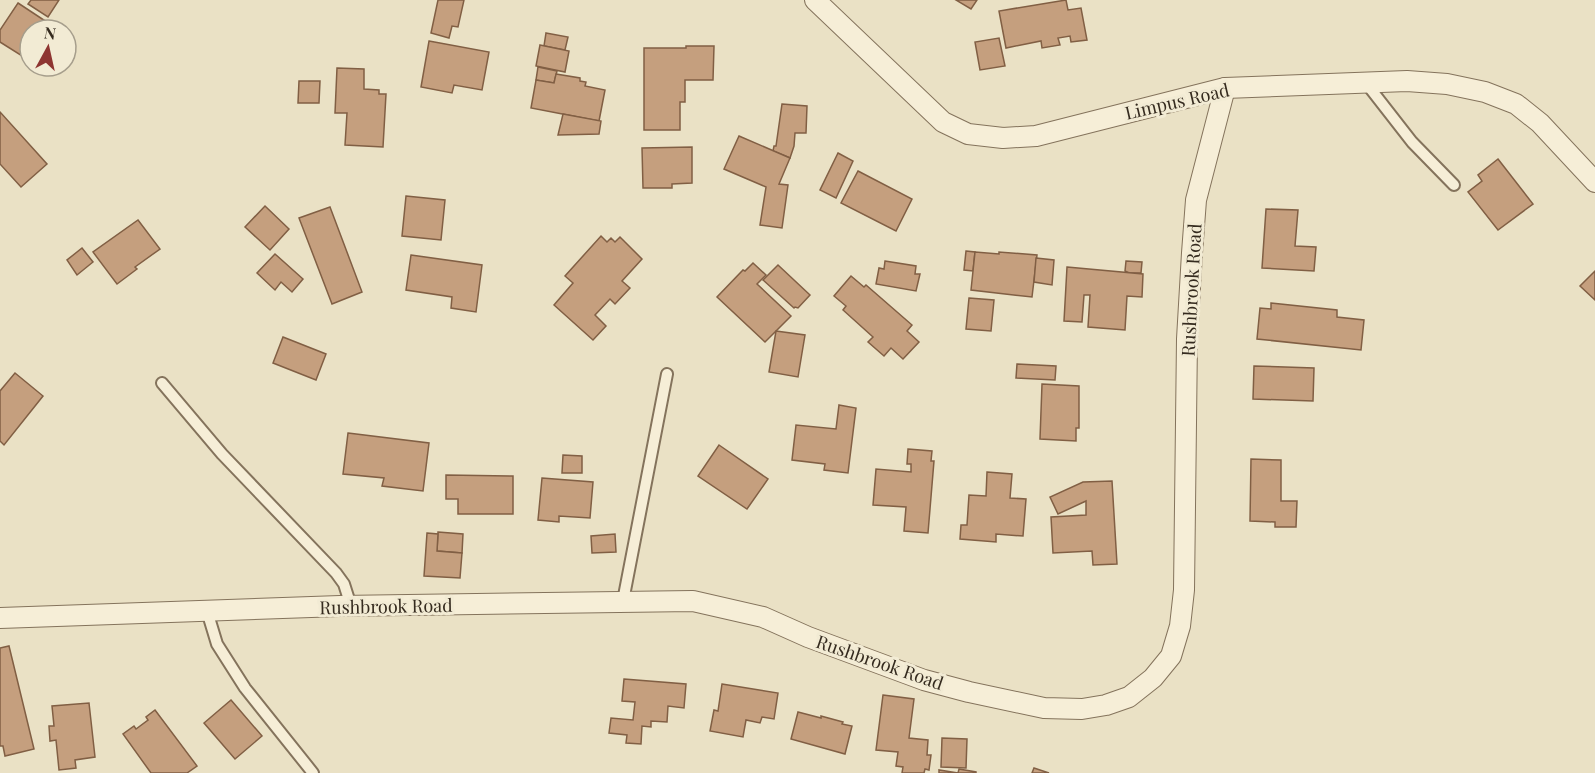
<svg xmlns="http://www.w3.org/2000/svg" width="1595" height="773" font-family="'Playfair Display',serif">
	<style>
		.building { fill: #c59f7e; stroke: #815f44; stroke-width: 1.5 }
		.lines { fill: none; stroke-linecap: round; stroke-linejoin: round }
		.lane-casing { stroke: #84735c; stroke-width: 14 }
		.street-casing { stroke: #84735c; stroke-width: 22 }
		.lane { stroke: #f6eed7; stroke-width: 10 }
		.street { stroke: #f6eed7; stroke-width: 20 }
		.labels { text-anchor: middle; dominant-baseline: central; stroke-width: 6; stroke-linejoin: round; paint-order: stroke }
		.street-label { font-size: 18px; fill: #352b1f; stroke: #f2ebd4 }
	</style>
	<rect width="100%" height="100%" fill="#eae1c5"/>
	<g class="building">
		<path d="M31,0H59L48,17L28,4Z"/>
		<path d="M438,0H464L458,27L452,26L449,38L431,33Z"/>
		<path d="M956,0H977L971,9Z"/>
		<path d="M1066,0L1068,10L1081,8L1087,40L1071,42L1070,36L1058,38L1060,45L1042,48L1041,41L1006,48L999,11Z"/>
		<path d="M18,3L59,30H30V61L0,42V30Z"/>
		<path d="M546,33L568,37L565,50L544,46Z"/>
		<path d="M999,38L1005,66L980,70L975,42Z"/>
		<path d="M429,41L489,52L482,90L454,85L452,93L421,87Z"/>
		<path d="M540,45L569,51L565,72L536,66Z"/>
		<path d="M686,46H714L713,80H685V102H680V130H644V48H686Z"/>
		<path d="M38,66H51L47,72Z"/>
		<path d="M538,67L557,71L554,83L536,80Z"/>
		<path d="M337,68L364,69V89L379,90V94H386L383,147L345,145L347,113H335Z"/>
		<path d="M556,74L580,78V81L586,82L585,86L605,90L599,121L531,108L536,80L554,83Z"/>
		<path d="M299,81H320L319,103H298Z"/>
		<path d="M782,104L807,106L806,133H795L794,146L790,158L773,151L774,146H776Z"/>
		<path d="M0,112L47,164L21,187L0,164Z"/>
		<path d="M563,114L601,121L599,134L558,135Z"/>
		<path d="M739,136L790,158L779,184L788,185L782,228L760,225L766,187L724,169Z"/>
		<path d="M692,147V183L672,184V188H643L642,148Z"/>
		<path d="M838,153L853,161L836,198L820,190Z"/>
		<path d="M1498,159L1533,204L1498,230L1468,192L1482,181L1478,175Z"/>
		<path d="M858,171L912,199L896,231L841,203Z"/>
		<path d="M406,196L445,200L441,240L402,236Z"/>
		<path d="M265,206L289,229L270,250L245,227Z"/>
		<path d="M330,207L362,292L332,304L299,218Z"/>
		<path d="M1266,209L1298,210L1295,246L1316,247L1314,271L1262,268Z"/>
		<path d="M138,220L160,249L135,267L137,269L117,284L93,252Z"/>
		<path d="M601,236L607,242L611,238L615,242L620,237L642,259L622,281L630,288L615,304L610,299L595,315L606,326L593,340L554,305L573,283L565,276Z"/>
		<path d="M82,248L93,262L77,275L67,260Z"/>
		<path d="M966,251L975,252L973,271L964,270Z"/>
		<path d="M975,252L999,254V252L1037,255L1032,297L971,290Z"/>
		<path d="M275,254L303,279L292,292L281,282L275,290L257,273Z"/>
		<path d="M411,255L482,265L476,312L451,308L452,297L406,290Z"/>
		<path d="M1036,258L1054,260L1052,285L1034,282Z"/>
		<path d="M885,261L916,266L915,274H920L916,291L876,284L879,268L884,269Z"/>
		<path d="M1126,261L1142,262L1141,273H1129L1125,271Z"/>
		<path d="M753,263L766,275L757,284L791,316L765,342L717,297L743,270L745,271Z"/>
		<path d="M778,265L810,295L798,308L795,307L794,308L763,280Z"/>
		<path d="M1067,267L1143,274L1142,297L1127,296L1125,330L1088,327L1090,295H1084L1082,322L1064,321Z"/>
		<path d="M1595,271V300L1580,286Z"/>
		<path d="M851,276L864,287L866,285L912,325L907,331L919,342L903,359L891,348L884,356L868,342L873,337L843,310L846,306L834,296Z"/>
		<path d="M969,298L994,300L991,331L966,329Z"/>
		<path d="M1271,303L1337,310V317L1364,320L1361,350L1257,339L1260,308L1271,309Z"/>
		<path d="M776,331L805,335L798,377L769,372Z"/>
		<path d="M283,337L326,354L316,380L273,363Z"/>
		<path d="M1017,364L1056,366L1055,380L1016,378Z"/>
		<path d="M1254,366L1314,368L1313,401L1253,399Z"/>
		<path d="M15,373L43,396L4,445L0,441V391Z"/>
		<path d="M1042,384L1079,386V428H1076V441L1040,439Z"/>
		<path d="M839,405L856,408L848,473L824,470L825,464L792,460L796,425L836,429Z"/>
		<path d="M348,433L429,443L423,491L382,486L384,478L343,474Z"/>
		<path d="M719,445L768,479L747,509L698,476Z"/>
		<path d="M908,449L932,451L931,461H934L928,533L904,531L906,507L873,505L876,469L911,472V464H907Z"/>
		<path d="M563,455L582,456V473H562Z"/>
		<path d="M1251,459L1281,460V501H1297L1296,527H1275V522L1250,521Z"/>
		<path d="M987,472L1012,474L1010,498L1026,499L1023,536L996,534V542L960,539L961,525H967L969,495L986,496Z"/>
		<path d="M446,475L513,476V514H458V499H446Z"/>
		<path d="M542,478L593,482L590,518L559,516V522L538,520Z"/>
		<path d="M1112,481L1117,564L1093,565L1092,551L1053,553L1051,517L1086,515V501L1058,514L1050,497L1083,482Z"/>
		<path d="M438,532L463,534L462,553L437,551Z"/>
		<path d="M427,533L438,534L437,551L462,553L460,578L424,576Z"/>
		<path d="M615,534L616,552L592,553L591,536Z"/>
		<path d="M9,646L34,749L5,756L3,746H0V648Z"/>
		<path d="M624,679L686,684L684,708L668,706L667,722L651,721V727L642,726L641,744L626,743L627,735L609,733L611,718L633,720L635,702L622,701Z"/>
		<path d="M722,684L778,693L774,719L762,717L760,723L746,720L743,737L710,731L714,710L718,711Z"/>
		<path d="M883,695L914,699L909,738L928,740L927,755H931L929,770L925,769L924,773H902L903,767L896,766L898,752L876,750Z"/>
		<path d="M231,700L262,736L235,759L204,723Z"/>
		<path d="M89,703L95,757L75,760L76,768L59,770L56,740L50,741L49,726H54L52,706Z"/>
		<path d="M155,710L197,766L187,773H151L123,734L134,726L136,729L148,720L146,717Z"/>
		<path d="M798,712L821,718V716L843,722L842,724L852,726L845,754L791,739Z"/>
		<path d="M942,738L967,739L966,768L941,767Z"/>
		<path d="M1034,768L1049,773H1032Z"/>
		<path d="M959,769L976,772V773H939V770L958,773Z"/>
	</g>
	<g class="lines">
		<g class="lane-casing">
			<g id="lane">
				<path d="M1366,83L1412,142L1454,185"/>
				<path d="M162,383L222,454L336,573L344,584L351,606"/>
				<path d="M623,601L667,374"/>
				<path d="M207,611L217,644L245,688L313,773"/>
			</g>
		</g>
		<g class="street-casing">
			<g id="street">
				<path d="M815,0L943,122L968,134L1003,138L1036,136L1225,88L1407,81L1447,84L1485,92L1516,104L1540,123L1595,182"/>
				<path d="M0,618L340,606L693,601L763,617L808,637L924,680L969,692L1044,708L1082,709L1106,705L1129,697L1153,678L1171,656L1180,626L1184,590L1187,339L1192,253L1196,200L1225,88"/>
			</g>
		</g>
		<use href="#lane" class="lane"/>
		<use href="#street" class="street"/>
	</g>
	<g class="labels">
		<g class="street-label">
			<text transform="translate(1177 101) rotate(-13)">Limpus Road</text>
			<text transform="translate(1191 290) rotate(-87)">Rushbrook Road</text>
			<text transform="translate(386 606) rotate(-1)">Rushbrook Road</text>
			<text transform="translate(880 662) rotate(19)">Rushbrook Road</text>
		</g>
	</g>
	<g transform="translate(48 48) rotate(8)"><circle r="28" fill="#f2ebd4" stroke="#a69e8c" stroke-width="1.5"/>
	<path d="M0-4.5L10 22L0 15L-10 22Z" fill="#8e3531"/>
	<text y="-9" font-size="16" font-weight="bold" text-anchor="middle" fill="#352b1f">N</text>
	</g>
</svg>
